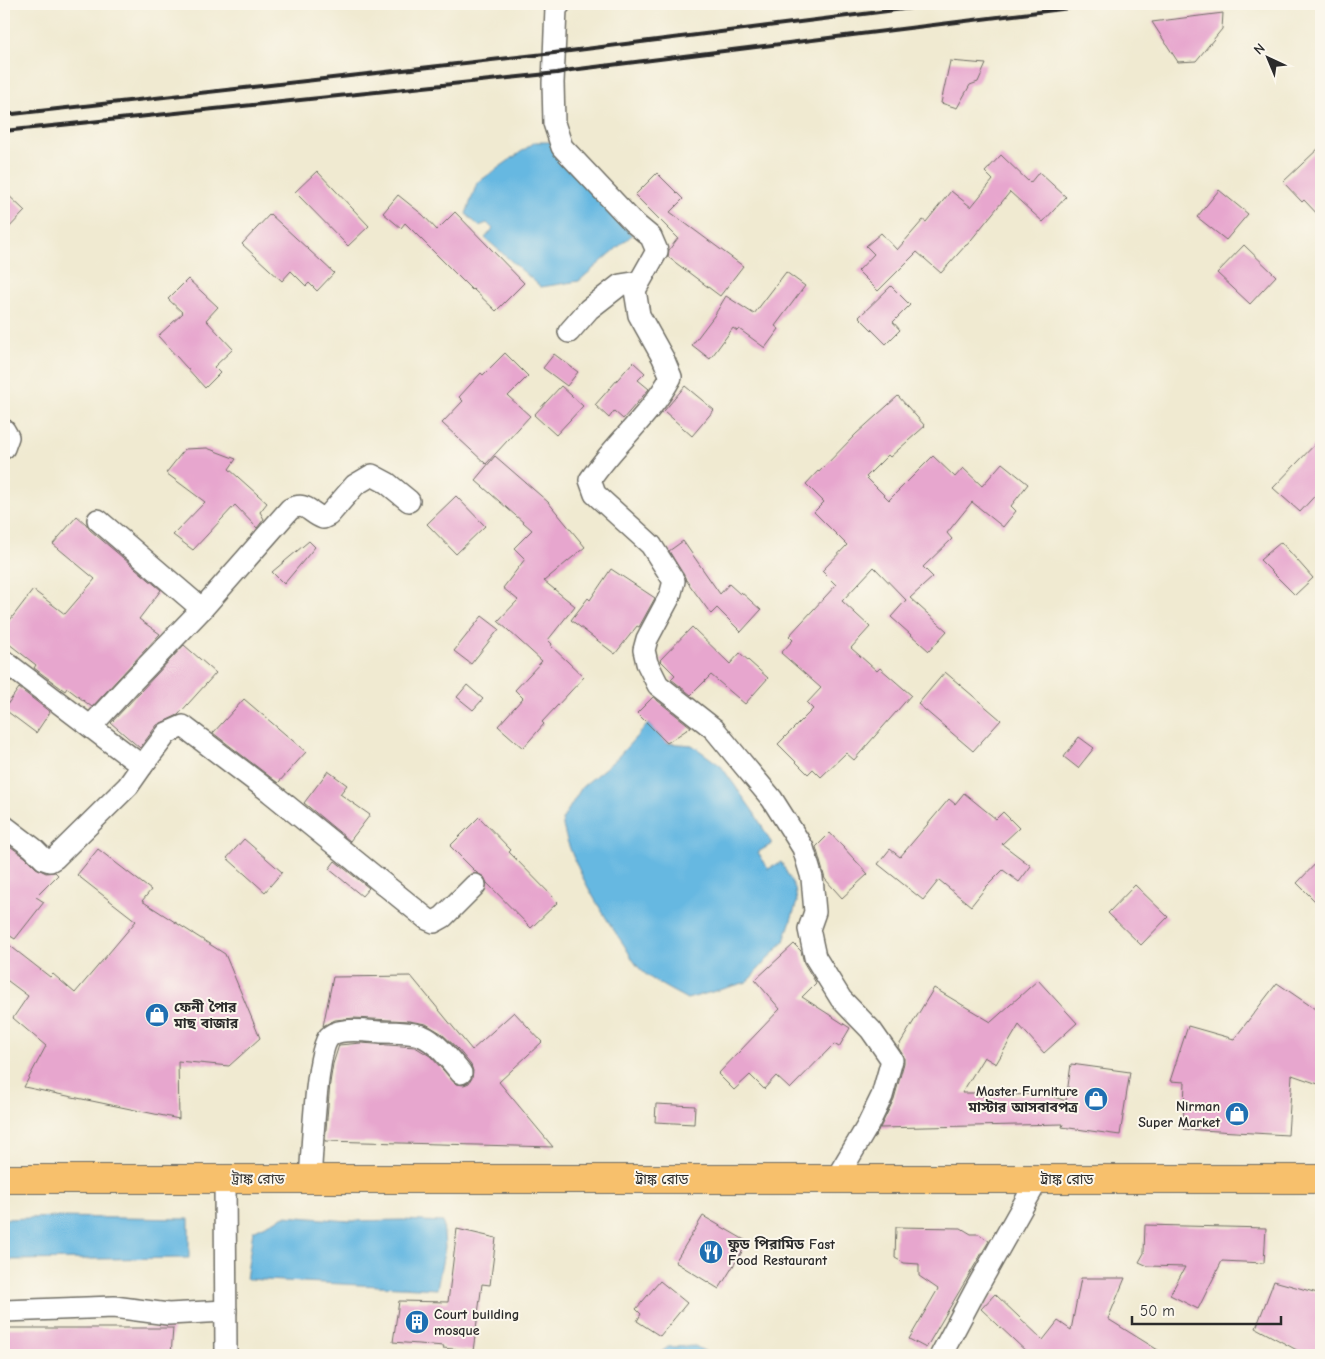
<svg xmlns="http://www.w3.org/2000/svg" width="1325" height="1359" font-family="'Comic Neue','Noto Sans Bengali',sans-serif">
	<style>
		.water { fill: #66b8e1; stroke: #487286 }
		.building { fill: #e7a6ce }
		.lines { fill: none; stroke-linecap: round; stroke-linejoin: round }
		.minor-casing { stroke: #706e65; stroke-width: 24 }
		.major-casing { stroke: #706e65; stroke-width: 30 }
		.minor { stroke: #fff; stroke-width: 21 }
		.major { stroke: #f7c06c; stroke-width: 28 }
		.rail { stroke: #2b2b2b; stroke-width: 4 }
		.labels { text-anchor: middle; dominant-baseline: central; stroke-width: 4; stroke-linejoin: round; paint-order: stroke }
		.poi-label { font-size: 14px; font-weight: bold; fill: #2b2b2b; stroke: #fbf7ec; text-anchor: start }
		.street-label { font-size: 14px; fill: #2b2b2b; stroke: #fbf7ec }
	</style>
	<rect width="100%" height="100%" fill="#fbf7ec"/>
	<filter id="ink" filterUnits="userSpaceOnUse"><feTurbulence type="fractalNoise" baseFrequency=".02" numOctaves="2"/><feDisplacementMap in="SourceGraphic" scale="10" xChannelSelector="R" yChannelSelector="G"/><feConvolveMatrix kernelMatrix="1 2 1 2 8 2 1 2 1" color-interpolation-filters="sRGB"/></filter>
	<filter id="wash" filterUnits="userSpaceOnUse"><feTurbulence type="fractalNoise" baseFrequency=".0096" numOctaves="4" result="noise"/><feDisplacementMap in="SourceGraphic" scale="20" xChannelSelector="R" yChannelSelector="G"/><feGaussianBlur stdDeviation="1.12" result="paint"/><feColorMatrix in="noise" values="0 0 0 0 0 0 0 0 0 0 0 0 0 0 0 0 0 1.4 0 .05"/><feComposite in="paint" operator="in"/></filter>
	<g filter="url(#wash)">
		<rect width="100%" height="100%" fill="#f0ead1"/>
		<g class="water">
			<path d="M535,142H553L632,235L579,281L541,287L485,238L493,229L487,223L479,226L466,214L477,183Z"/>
			<path d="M648,724L667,743L692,745L721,766L755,814L772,844L758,852L768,869L781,862L795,888L797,902L784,941L747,982L687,999C671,990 651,981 639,968C633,961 629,953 624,945C601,912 568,859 562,820L582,787L616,759Z"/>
			<path d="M285,1216L349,1221L403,1220L443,1222L445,1247L437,1289L246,1279L253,1231Z"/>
			<path d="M56,1217L189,1219V1258L4,1260V1219Z"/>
			<path d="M695,1346L706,1352L707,1355H657L668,1347Z"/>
		</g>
		<g id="blocks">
			<g class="building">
				<path d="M1223,13L1222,29L1196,61L1178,62L1152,22Z"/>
				<path d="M950,61L986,64L978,82L970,85L957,108L941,103Z"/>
				<path d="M1321,146V218L1304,200L1302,202L1283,182Z"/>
				<path d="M1001,155L1030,183L1039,172L1066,197L1043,222L1010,192L967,245H966L941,273L917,252L878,291L858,271L874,254L866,246L881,233L897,250L923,220L926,222L951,191L971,207L993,180L985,172Z"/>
				<path d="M317,171L369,226L348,246L295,192Z"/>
				<path d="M657,173L683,199L670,212L743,266L720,296L668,257L669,250L678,238L635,195Z"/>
				<path d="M1219,190L1248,214L1226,240L1197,217Z"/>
				<path d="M4,191L25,211L4,233Z"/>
				<path d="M398,195L423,215L437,230L455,212L524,283L496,311L473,289L472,290L405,223L401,228L383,213Z"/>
				<path d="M270,214L334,273L317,291L309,283L306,286L291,271L282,281L242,244Z"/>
				<path d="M1244,245L1276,276L1250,304L1217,273Z"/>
				<path d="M786,272L805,286L775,326L779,329L765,348L739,329L737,331L733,328L710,359L692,345L714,316L726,296L754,314Z"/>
				<path d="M188,279L218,307L206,320L233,349L214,367L220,373L205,388L158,336L183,313L168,299Z"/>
				<path d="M891,286L910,305L893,322L900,330L886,344L859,317Z"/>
				<path d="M505,353L528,376L508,396L530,416L486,464L442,423L463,401L459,397L481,373L483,375Z"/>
				<path d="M554,354L578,372L567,386L543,368Z"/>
				<path d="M633,362L645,373L638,380L649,389L623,419L614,411L609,418L595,405Z"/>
				<path d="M561,386L583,406L556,435L534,415Z"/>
				<path d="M685,386L714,410L692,436L664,411Z"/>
				<path d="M898,396L925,426L890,457L888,455L866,477L889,500L933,456L955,477L963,468L982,486L1002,463L1028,484L1011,506L1016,511L1003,527L972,502L947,533L952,539L923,567L933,577L910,598L947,631L929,651L891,617L906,600L874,567L842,601L870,627L851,648L877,671L880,668L911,695L854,760L846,753L821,777L813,769L808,774L778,744L813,709L807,703L821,688L781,653L793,640L789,636L836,585L822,571L847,545L814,512L824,502L806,484L818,471L819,472L856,434Z"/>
				<path d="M1321,438V489L1300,512L1273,488Z"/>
				<path d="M207,448L236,459L229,469L267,503L260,512L264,519L257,528L235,505L193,550L173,535L205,502L166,473L185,449Z"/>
				<path d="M495,456L548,502L585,547L544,581L575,606L548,640L552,644L551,646L584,677L542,722L544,724L523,748L498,726L523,698L515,690L542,661L498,621L518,600L503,588L525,559L514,548L532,530L475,480Z"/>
				<path d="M456,496L485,526L456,554L427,524Z"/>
				<path d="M77,516L86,524L90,530L161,590L139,619L160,634L92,707L67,688L65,691L34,668L36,665L4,640V628L33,590L65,614L95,579L53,544Z"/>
				<path d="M309,541L315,547L284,584L272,572Z"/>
				<path d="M683,541L720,594L729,584L740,594L741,592L761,610L741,632L717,608L711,614L686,580L669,551Z"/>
				<path d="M1281,542L1313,578L1295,595L1260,560Z"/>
				<path d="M611,569L655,598L639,627L637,626L615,654L571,620L588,598L590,600Z"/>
				<path d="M482,616L499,629L471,664L454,651Z"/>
				<path d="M692,627L730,664L740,653L768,678L745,704L711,675L691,695L671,679L675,675L660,660Z"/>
				<path d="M184,645L216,673L178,715L157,725L140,748L111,723Z"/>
				<path d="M945,672L1001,720L973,751L918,704Z"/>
				<path d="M467,685L483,699L473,710L457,697Z"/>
				<path d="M19,688L50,712L36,733L4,709Z"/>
				<path d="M653,697L691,727L667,743L637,713Z"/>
				<path d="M244,699L306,752L278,783L213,733Z"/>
				<path d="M1079,737L1094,748L1078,768L1064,757Z"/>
				<path d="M328,771L347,785L340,794L370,815L350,841L304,803Z"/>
				<path d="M964,793L996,819L1003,812L1019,828L1002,844L1031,866L1019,882L1003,870L987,886L971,906L939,880L923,900L878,864L890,849L900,857L949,799L955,804Z"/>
				<path d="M479,817L511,850L509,852L558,902L531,928L487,883L484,877L477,873L450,846Z"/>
				<path d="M830,833L868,874L842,898L825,879L816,847Z"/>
				<path d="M244,839L282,872L265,892L227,858Z"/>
				<path d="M4,842L25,857L36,868L46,873L55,872L58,875L36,897L44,902L15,939L4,932Z"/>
				<path d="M98,849L151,890L142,901L225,954L260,1038L229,1066L178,1061L179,1119L24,1087L46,1046L13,1018L28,996L4,978V941L50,977L53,974L75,993L136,921L77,875Z"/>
				<path d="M1321,858V907L1297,883Z"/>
				<path d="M335,861L369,888L362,896L329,869Z"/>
				<path d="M1135,885L1168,917L1141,945L1108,913Z"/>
				<path d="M794,944L801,951L804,963L816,983L802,997L850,1028L839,1047L834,1044L790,1089L776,1076L764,1089L750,1075L734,1090L718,1074L780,1009L755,980Z"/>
				<path d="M411,976L472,1050L514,1012L542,1042L499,1082L553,1147L325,1141L330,1083L333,1064L339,1045L361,1043L415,1047L430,1056L456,1084L464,1085L469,1083L472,1078L473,1071L471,1065L458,1049L441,1033L426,1024L409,1021L354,1018L335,1020L323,1026L333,977Z"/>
				<path d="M1038,980L1077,1023L1044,1053L1019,1025L996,1064L984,1057L962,1093H978L977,1096L1045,1094L1066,1101L1071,1064L1130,1072L1120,1135L1062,1127L1063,1124L880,1128L894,1099L904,1063V1057L898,1047L934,988L991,1022Z"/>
				<path d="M1277,983L1321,1013V1085L1292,1075L1288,1135L1183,1129L1185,1082L1170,1081L1188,1026L1234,1039Z"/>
				<path d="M656,1104L695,1106L694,1124L655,1122Z"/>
				<path d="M703,1216L748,1242L719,1289L675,1262Z"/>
				<path d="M1145,1225L1266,1228L1264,1263L1222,1261L1198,1309L1170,1295L1185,1267L1148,1266L1139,1262L1144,1253Z"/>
				<path d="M896,1227L961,1228L971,1234H979L989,1241L926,1348L909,1339L938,1289L919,1276V1264L904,1263L895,1258Z"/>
				<path d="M457,1229L496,1238L490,1285L482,1284L473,1351L443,1348L444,1346L393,1342L399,1301L448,1302Z"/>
				<path d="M1081,1278H1125L1108,1319L1166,1355H1030L981,1309L995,1294L1043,1340L1058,1321L1071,1330Z"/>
				<path d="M660,1281L687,1303L660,1336L637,1321L641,1314L636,1309Z"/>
				<path d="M1274,1281L1321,1294V1355H1306L1256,1328Z"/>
				<path d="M4,1328H173L171,1355H4Z"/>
			</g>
		</g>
	</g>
	<g filter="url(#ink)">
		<use href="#blocks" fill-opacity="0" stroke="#706e65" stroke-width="1"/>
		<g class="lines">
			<g class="minor-casing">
				<g id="minor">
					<path d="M560,4L556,8L553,83L554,123L562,147L633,222L651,237L657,251L635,290L639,315L663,358L671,377C650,416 614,444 590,480L595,494L651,545L674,581L670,596L647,639L644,650L647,663L658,685L714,729L737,757L772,799L803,848L812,878L815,912L809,929L815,957L841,999L871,1030L892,1060L882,1096L867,1127L836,1179"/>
					<path d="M569,332L589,309L620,285L639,282"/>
					<path d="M4,430L8,437L4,448"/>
					<path d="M98,520L202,609"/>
					<path d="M4,661L142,766L128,786L55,858L50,861L44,859L33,848L4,826"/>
					<path d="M91,726L128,686L202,609L290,509C307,501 309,513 323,518L329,515L355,485L372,475L387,483L409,501"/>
					<path d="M142,766L167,733L183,726L270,792L427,919L434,922L443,917L475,885"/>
					<path d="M225,1179L226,1355"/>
					<path d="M310,1180C312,1155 316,1051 329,1037C338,1027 368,1031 381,1032C392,1032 412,1032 422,1036C437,1042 451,1061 461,1073"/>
					<path d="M4,1311L114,1307L168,1314L226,1311"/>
					<path d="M941,1355L975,1291L1038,1179"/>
				</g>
			</g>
			<g class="major-casing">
				<path id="major" d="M4,1179H1321"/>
			</g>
			<use href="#minor" class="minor"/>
			<use href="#major" class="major"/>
			<g class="rail">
				<path d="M4,115L554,53L943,4"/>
				<path d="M4,131L557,73L571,70L1102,4"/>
			</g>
		</g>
	</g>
	<defs>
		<g id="shop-disc" transform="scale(1.25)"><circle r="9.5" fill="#1f6fb2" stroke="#fbf7ec"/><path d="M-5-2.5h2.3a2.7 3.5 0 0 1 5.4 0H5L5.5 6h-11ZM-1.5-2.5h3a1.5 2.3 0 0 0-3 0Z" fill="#fff"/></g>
		<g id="restaurant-disc" transform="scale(1.25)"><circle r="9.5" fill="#1f6fb2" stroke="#fbf7ec"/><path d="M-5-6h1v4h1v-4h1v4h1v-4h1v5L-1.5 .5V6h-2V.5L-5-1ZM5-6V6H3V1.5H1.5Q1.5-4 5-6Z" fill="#fff"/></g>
		<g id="building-disc" transform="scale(1.25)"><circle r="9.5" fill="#1f6fb2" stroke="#fbf7ec"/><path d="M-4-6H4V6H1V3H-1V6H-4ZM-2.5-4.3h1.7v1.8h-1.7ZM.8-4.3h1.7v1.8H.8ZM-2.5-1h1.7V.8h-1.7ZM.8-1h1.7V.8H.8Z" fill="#fff"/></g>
	</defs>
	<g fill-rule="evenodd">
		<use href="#shop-disc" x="157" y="1015"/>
		<use href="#shop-disc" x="1096" y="1099"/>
		<use href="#shop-disc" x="1237" y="1114"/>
		<use href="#restaurant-disc" x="711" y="1252"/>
		<use href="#building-disc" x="417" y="1322"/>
	</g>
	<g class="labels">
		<g class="poi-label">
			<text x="174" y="1007">ফেনী পৈার<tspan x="174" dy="16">মাছ বাজার</tspan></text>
			<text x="1078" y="1091" text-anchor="end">Master Furniture<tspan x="1078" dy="16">মাস্টার আসবাবপত্র</tspan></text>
			<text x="1220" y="1106" text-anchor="end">Nirman<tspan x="1220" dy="16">Super Market</tspan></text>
			<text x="728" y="1244">ফুড পিরামিড Fast<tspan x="728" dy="16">Food Restaurant</tspan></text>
			<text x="434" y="1314">Court building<tspan x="434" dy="16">mosque</tspan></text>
		</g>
		<g class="street-label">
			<text transform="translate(258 1179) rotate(1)">ট্রাঙ্ক রোড</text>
			<text x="662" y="1179">ট্রাঙ্ক রোড</text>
			<text x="1067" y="1179">ট্রাঙ্ক রোড</text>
		</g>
	</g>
	<rect width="1325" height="1359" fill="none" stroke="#fbf7ec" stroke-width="20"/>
	<g transform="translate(1268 58) rotate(316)" stroke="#fbf7ec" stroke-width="4" paint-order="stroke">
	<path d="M0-4L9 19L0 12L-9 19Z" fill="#2b2b2b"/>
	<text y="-8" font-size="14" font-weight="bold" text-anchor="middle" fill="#2b2b2b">N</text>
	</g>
	<path d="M1132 1316v8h149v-8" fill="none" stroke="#2b2b2b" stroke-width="2.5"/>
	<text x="1140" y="1316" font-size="15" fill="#2b2b2b" stroke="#fbf7ec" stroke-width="4" paint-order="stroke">50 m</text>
</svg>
